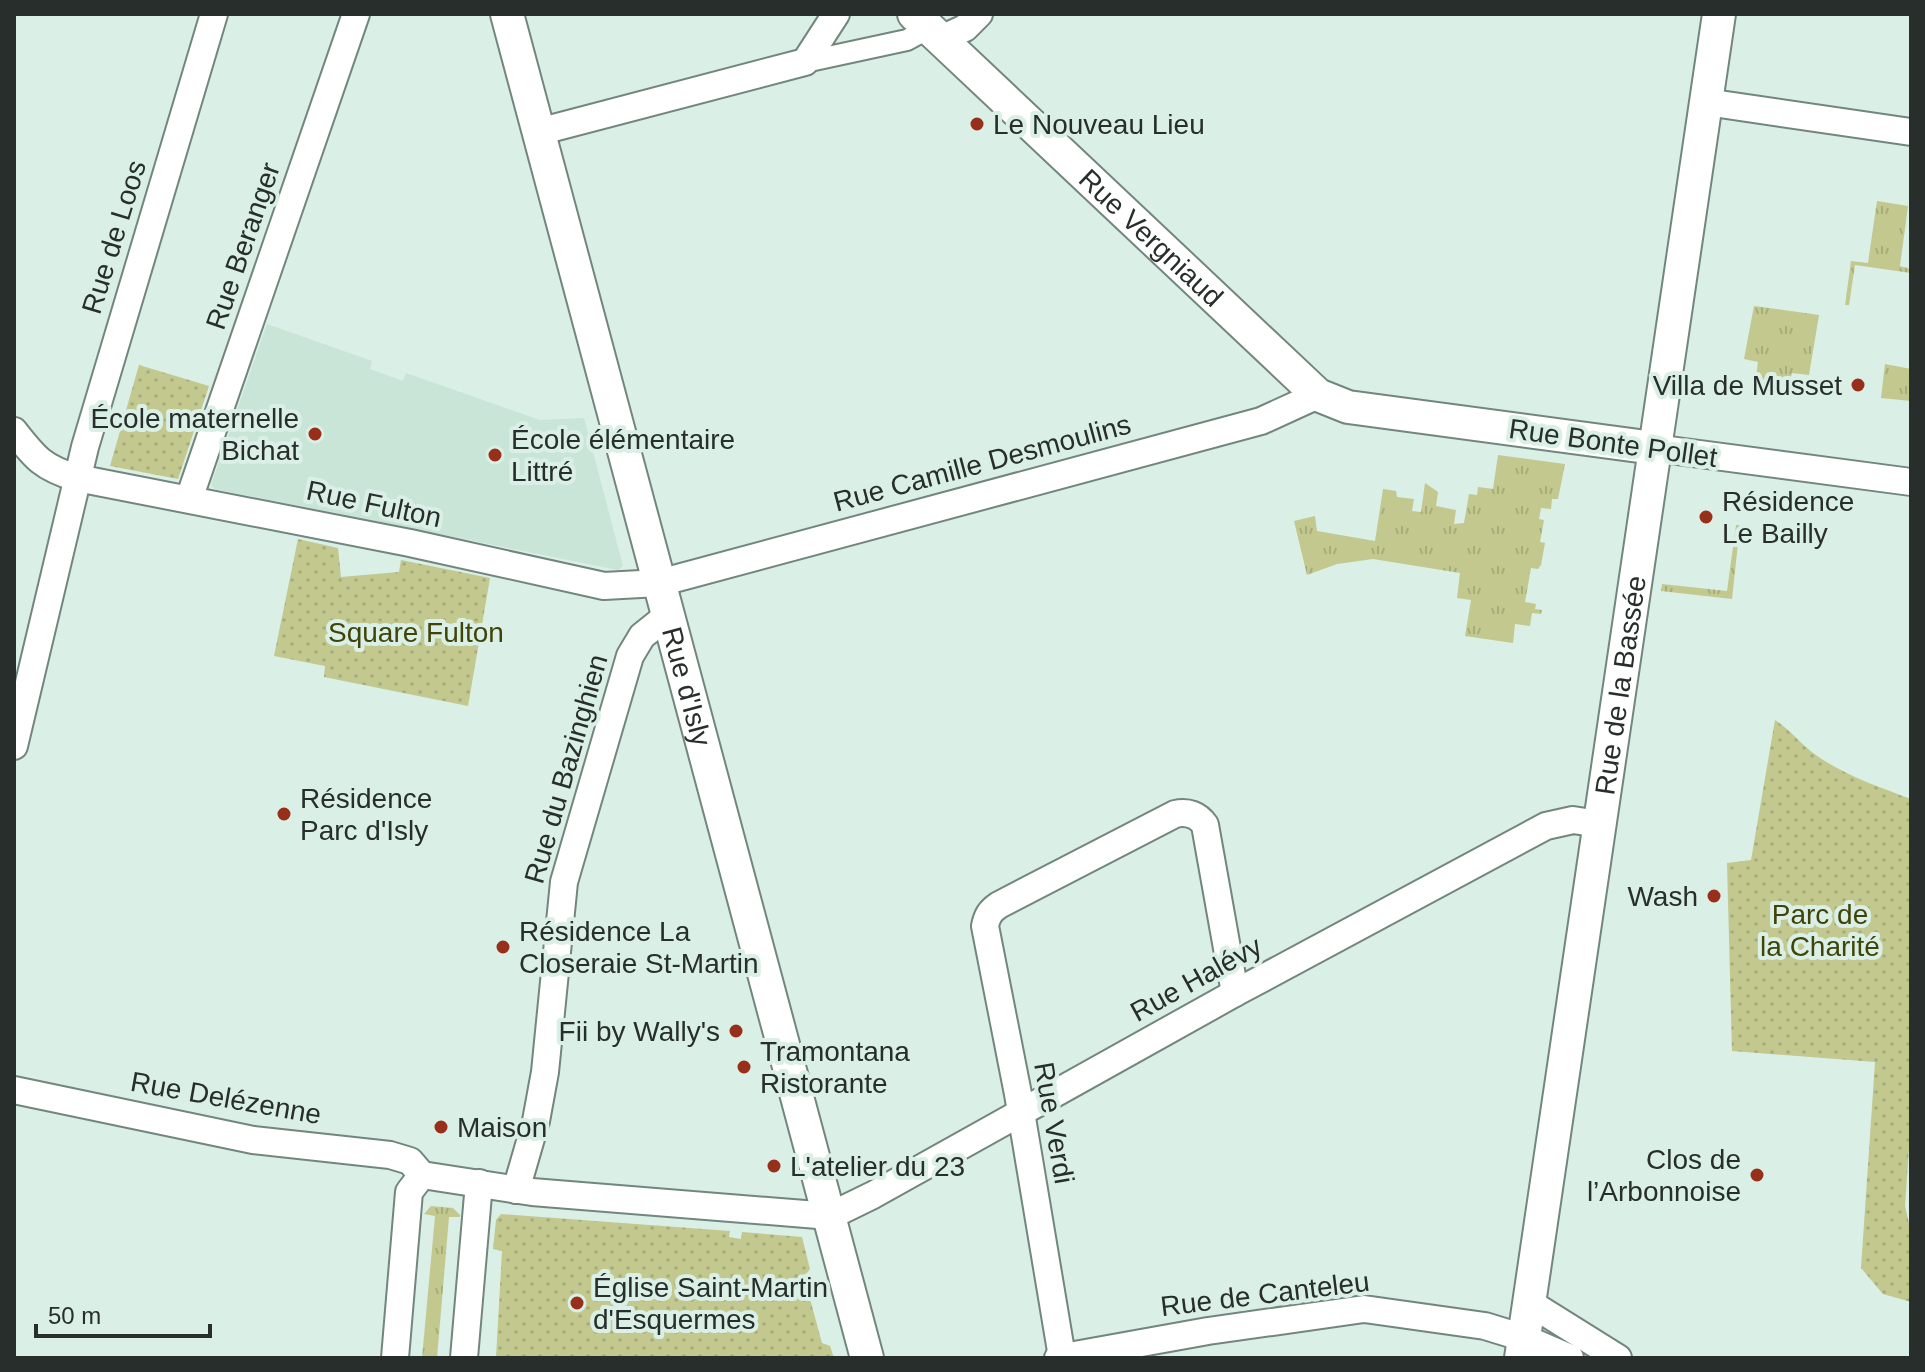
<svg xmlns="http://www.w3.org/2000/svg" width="1925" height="1372" font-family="Arial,sans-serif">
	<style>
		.built { fill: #c8e5d7 }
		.grass { fill: url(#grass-tufts) }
		.park { fill: url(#park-dots) }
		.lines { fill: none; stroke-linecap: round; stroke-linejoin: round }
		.pedestrian-casing { stroke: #73867d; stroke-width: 24 }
		.minor-casing { stroke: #73867d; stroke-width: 30 }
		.tertiary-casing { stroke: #73867d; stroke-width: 36 }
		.pedestrian { stroke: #fff; stroke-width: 20 }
		.minor { stroke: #fff; stroke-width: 26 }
		.tertiary { stroke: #fff; stroke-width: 32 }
		.poi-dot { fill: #982f1b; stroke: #daefe5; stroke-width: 3 }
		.labels { text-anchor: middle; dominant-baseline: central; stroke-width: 8; stroke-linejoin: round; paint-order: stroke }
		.poi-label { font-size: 28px; fill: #272e2b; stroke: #daefe5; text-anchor: start }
		.street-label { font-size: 28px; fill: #272e2b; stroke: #daefe5 }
		.park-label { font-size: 28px; fill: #414409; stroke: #daefe5 }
	</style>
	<defs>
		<pattern id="grass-tufts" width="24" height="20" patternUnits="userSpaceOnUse" patternTransform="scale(2)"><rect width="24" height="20" fill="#c2c88e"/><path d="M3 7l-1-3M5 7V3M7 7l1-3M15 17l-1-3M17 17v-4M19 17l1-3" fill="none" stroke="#a7ac7b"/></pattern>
		<pattern id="park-dots" width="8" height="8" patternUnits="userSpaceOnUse" patternTransform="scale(2)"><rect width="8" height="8" fill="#c2c88e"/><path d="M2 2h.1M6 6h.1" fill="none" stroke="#a7ac7b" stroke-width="1.8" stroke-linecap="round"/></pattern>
	</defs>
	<rect width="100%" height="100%" fill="#daefe5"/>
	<path class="built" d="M267,324L372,361L370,369L403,381L406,373L540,420L584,418L623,566L618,570L215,489L211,485Z"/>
	<g class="grass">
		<path d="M1877,201L1908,206L1900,266L1911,269V273L1855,265L1849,305H1845L1851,261L1868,263Z"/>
		<path d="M1754,306L1819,315L1809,375L1792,373L1788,391L1755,385L1758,362L1744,359Z"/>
		<path d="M1885,364L1911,369V401L1881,398Z"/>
		<path d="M1498,455L1565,464L1558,499H1552L1551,509L1541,508L1539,519L1544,520L1540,542L1545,543L1541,565L1538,569L1531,568L1525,602L1536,604L1535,609L1542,610L1541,614L1532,613L1530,626L1515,624L1513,643L1465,636L1471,600L1457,598L1460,573L1373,559L1337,564L1307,575L1294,521L1315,516L1317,531L1375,541L1383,489L1396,491L1397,497L1414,499L1412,511L1421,512L1425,483L1438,492L1436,506L1456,510L1454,524L1464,523L1469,494L1477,495L1478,487L1493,489Z"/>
		<path d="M1736,525H1740L1732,599L1661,591L1662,584L1727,591Z"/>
		<path d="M431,1206L453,1208L460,1215V1217H449L437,1358H422L435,1216L424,1214Z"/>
	</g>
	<g class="park">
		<path d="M139,365L209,386L178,479L110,466Z"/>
		<path d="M298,539L338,548L341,577L399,572L401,560L490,578L468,706L324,677L325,666L274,656Z"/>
		<path d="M1775,720C1789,729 1800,743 1813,753C1843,775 1877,786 1911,799V1120L1905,1206L1911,1232V1302L1883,1294L1861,1268L1875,1062L1732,1051L1727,863L1751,860Z"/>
		<path d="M501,1214L730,1231L729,1237L741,1239L742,1232L802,1237L810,1269L804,1277L822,1343L830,1346L834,1358H496L502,1251L493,1249L496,1220Z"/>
	</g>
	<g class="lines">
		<g class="pedestrian-casing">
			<path id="pedestrian" d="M805,62L907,40L929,28"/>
		</g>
		<g class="minor-casing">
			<g id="minor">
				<path d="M941,39L965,28L979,14"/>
				<path d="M1706,102L1911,132"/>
				<path d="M538,132L805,62L836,14"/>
				<path d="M14,431C35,458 43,468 77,478L410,543L604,586L659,583L1261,421L1318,395"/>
				<path d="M1654,448L1911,482"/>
				<path d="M189,499L356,14"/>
				<path d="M14,746L85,447L214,14"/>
				<path d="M14,1090L253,1140L390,1155L410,1161L422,1175"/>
				<path d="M422,1175L532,1192L830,1216L873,1195L1235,993L1546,826L1573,820L1599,824"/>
				<path d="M516,1190L536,1121L545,1072L564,882L630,656L642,636L667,616"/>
				<path d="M1530,1303L1618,1358"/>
				<path d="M1062,1357L1018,1094L985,926C987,916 990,911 999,905L1175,814C1188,811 1198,815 1205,825L1235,993"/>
				<path d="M395,1358L409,1192L422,1175"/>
				<path d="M464,1358L479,1183"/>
				<path d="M1058,1358L1208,1331L1364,1309L1485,1326L1524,1338L1570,1358"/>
			</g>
		</g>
		<g class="tertiary-casing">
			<g id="tertiary">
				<path id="s1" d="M507,14L867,1358"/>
				<path id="s2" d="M914,14L1318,395L1348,407L1654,448"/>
				<path id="s3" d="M1521,1358L1719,14"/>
			</g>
		</g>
		<use href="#pedestrian" class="pedestrian"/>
		<use href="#minor" class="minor"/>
		<use href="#tertiary" class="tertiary"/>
	</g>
	<g class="poi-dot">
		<circle cx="977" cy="124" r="8"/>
		<circle cx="1858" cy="385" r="8"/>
		<circle cx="315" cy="434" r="8"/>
		<circle cx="495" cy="455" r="8"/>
		<circle cx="1706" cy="517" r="8"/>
		<circle cx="284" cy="814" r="8"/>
		<circle cx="1714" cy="896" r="8"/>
		<circle cx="503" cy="947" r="8"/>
		<circle cx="736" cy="1031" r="8"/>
		<circle cx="744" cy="1067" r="8"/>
		<circle cx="441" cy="1127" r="8"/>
		<circle cx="774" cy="1166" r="8"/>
		<circle cx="1757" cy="1175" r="8"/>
		<circle cx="577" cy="1303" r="8"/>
	</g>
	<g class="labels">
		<g class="poi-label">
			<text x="993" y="124">Le Nouveau Lieu</text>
			<text x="1842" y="385" text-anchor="end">Villa de Musset</text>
			<text x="299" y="418" text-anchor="end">École maternelle<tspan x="299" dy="32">Bichat</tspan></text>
			<text x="511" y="439">École élémentaire<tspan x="511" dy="32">Littré</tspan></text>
			<text x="1722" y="501">Résidence<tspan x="1722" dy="32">Le Bailly</tspan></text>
			<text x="300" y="798">Résidence<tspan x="300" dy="32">Parc d'Isly</tspan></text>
			<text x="1698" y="896" text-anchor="end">Wash</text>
			<text x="519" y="931">Résidence La<tspan x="519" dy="32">Closeraie St-Martin</tspan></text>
			<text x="720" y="1031" text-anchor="end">Fii by Wally's</text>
			<text x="760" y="1051">Tramontana<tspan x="760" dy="32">Ristorante</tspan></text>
			<text x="457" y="1127">Maison</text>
			<text x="1741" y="1159" text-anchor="end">Clos de<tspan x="1741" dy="32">l’Arbonnoise</tspan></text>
			<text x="790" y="1166">L'atelier du 23</text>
			<text x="593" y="1287">Église Saint-Martin<tspan x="593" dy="32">d'Esquermes</tspan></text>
		</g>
		<g class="street-label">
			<text transform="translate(114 237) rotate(-73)">Rue de Loos</text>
			<text stroke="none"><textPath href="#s2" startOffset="326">Rue Vergniaud</textPath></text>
			<text transform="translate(243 246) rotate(-71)">Rue Beranger</text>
			<text transform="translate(1613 443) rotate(8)">Rue Bonte Pollet</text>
			<text transform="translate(982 463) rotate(-15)">Rue Camille Desmoulins</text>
			<text transform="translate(374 504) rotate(12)">Rue Fulton</text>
			<text stroke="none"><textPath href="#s1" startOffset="696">Rue d'Isly</textPath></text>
			<text stroke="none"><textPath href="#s3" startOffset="680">Rue de la Bassée</textPath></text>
			<text transform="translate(566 769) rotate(-74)">Rue du Bazinghien</text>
			<text transform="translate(1196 979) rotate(-29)">Rue Halévy</text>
			<text transform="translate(226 1098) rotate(10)">Rue Delézenne</text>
			<text transform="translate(1054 1123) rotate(80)">Rue Verdi</text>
			<text transform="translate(1265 1294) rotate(-7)">Rue de Canteleu</text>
		</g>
		<g class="park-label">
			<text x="416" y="632">Square Fulton</text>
			<text x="1820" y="914">Parc de<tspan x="1820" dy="32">la Charité</tspan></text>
		</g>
	</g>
	<rect width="1925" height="1372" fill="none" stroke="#272e2b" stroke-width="32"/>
	<path d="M36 1324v12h174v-12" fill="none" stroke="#272e2b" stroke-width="4"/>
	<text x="48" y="1324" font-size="24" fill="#272e2b" stroke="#daefe5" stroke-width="6" paint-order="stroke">50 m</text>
</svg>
